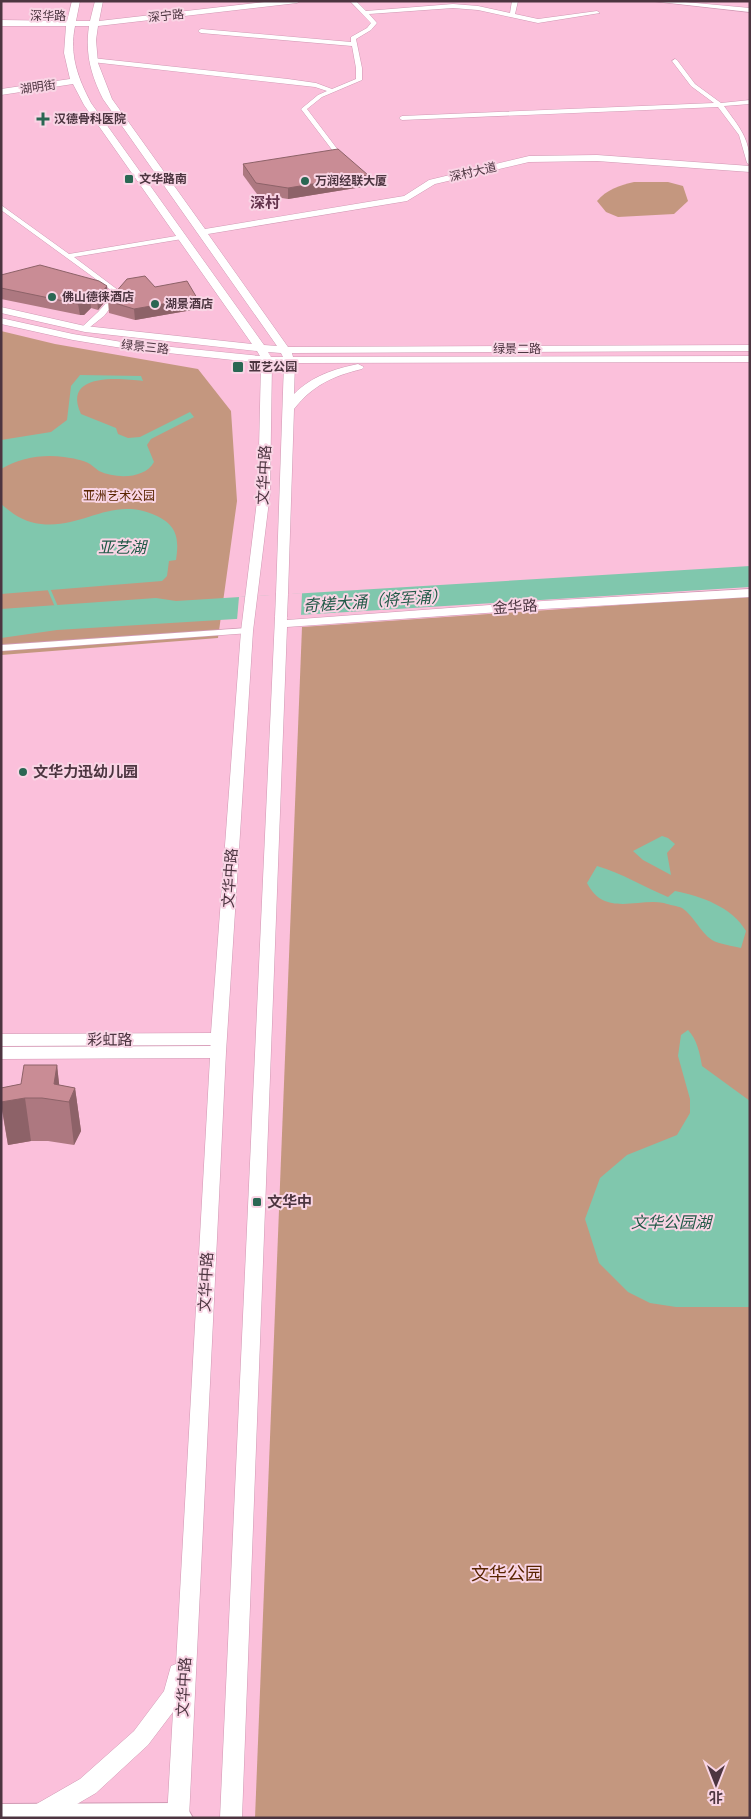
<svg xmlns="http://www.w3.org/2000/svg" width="751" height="1819" font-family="'DM Sans','Noto Sans SC',sans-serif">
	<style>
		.green { fill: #c4977f }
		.water { fill: #80c7ad }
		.pier { fill: #fbc0db }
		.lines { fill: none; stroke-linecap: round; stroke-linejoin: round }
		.stream { stroke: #80c7ad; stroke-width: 3 }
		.street-casing { stroke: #d098b3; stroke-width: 1 }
		.secondary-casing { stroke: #d098b3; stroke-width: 1 }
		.primary-casing { stroke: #d098b3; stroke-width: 2 }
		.street { fill: #fff; fill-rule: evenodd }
		.secondary { fill: #fff; fill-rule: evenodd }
		.primary { fill: #fff; fill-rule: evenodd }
		.secondary-bridge-casing { stroke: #d098b3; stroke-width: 13; stroke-linecap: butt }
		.secondary-bridge { stroke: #fff; stroke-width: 12 }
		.wall { fill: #ad7880 }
		.shaded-wall { fill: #8d6268 }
		.building { fill: #c98c95; stroke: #8d6268 }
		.poi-dot { fill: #2a6753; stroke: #f9d5e5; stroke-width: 2 }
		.labels { text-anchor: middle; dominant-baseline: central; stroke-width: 4; stroke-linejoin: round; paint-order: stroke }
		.far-street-label { font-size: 12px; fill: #4c3540; stroke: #f9d5e5 }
		.far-poi-label { font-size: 12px; font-weight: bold; fill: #4c3540; stroke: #f9d5e5; text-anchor: start }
		.far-park-label { font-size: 12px; fill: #592501; stroke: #f9d5e5 }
		.far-quarter-label { font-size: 15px; font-weight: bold; fill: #64344d; stroke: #f9d5e5 }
		.street-label { font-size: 15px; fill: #4c3540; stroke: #f9d5e5 }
		.poi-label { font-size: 15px; font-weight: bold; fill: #4c3540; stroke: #f9d5e5; text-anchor: start }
		.water-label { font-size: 16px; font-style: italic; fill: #225a48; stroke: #f9d5e5 }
		.near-park-label { font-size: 18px; fill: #592501; stroke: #f9d5e5 }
	</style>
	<rect width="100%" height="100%" fill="#fbc0db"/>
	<g class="green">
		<path d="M634,182H668L683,186L688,201L674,214L618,217L606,212L597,201C606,190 620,185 634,182Z"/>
		<path d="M1,331L55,344L198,369L231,411L237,501L218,638L1,655Z"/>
		<path d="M750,596V1818H255L302,627Z"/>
	</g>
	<g class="water">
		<path d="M80,375L141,376L143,381C118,378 62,373 81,414L116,428L118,434L128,438L140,437L190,412L194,417L151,439L147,445L154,462C145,479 116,479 99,471C96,469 93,466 90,464C83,460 72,458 64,457C42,454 20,458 1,469V440L51,432L67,420L71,386Z"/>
		<path d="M1,504C14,515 24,522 41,524C85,529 111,495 157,516C178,526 179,540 176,560L169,561L167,576L162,581L1,594Z"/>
		<path d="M750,566V587L57,630L1,638V609L156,598L176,601Z"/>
		<path d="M662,836L668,838L675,844L667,853L671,875L643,860L633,851Z"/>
		<path d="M597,866C622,873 644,887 668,897L675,891C701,896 732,907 746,931L741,948C733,946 719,944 712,940C700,932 694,916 682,908C678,906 669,905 664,903C637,898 604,917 587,883Z"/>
		<path d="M688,1030C697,1039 700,1054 702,1066L750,1101V1307H676L650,1303L628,1292L599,1263L585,1219L600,1178L627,1155L677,1135L690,1113V1099L678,1056L681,1035Z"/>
	</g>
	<path class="pier" d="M302,593L301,616L237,620L239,597Z"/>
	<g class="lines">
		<path class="stream" d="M48,587L57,608"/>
		<g class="street-casing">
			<g id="street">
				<path d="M350,1H356L366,11L453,4L478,6L510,13L512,1H518L515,14L538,19L597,11L600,13L538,23L478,10L453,8L369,14L377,23L371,30L356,39L362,68V80L322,97L307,109L338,150L335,152L333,151L301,109L318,95L327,91L315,87L92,62L89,60L92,58L288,79L316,83L332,89L356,79V68L352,46L201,33L198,31L201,29L351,42V37L367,28L371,23Z"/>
				<path d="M651,1H674L750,8V12Z"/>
				<path d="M675,59L677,60L695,84L721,103L750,100V104L724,106C739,127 750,138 750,165L747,163L739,135L718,107L402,120L399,118L402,116L714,103L691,86L672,61Z"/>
				<path d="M1,205L69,254L182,235L185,237L182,239L74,257L122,293L104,316L85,331L81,329L82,327L98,312L115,293L1,210Z"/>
				<path d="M247,628L251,631L250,633L1,651V645Z"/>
			</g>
		</g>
		<g class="secondary-casing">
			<g id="secondary">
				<path d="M72,1H80L76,21H90L95,1H103L99,21L273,1H301L297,3L98,26L96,40L98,63L112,99L205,229L404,196L429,180L529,156L597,155L750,166V172L597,161L529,162L435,184L407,201L208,234L288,347L750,345V351L292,353L293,357L750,356V362L295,363L294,394C312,376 334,369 358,364L364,367L362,369C333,376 313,385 294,409L288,594L282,598L276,594L284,363H272L270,493L253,631L226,1052L189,1818H167L173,1712L148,1745L96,1793L53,1818H32L30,1813L33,1806L80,1779L134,1731L164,1691L171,1666L176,1664L210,1058L1,1059V1047L210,1046L211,1045L1,1046V1034L211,1033L241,631L258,493L261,363L122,348L73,340L1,324V318L73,334L122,342L260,356L257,351L85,332L1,313V307L85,326L252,344L84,105L73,84L1,95V89L70,79L64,53L66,26H1V20L67,21ZM75,26H89C85,54 91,75 103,99L277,346L264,345L91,103C78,78 69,55 75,26ZM268,352L281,353L283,357H271Z"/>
				<path d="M750,589V597L543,609L287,627L242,1818H220L275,617L281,613L286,614L287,620L543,601Z"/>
			</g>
		</g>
		<g class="primary-casing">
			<path id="primary" d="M178,1803L186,1806L193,1818H1V1804Z"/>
		</g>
		<use href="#street" class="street"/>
		<use href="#secondary" class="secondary"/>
		<use href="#primary" class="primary"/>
		<g class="secondary-bridge-casing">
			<path id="secondary-bridge" d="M281,617L282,594"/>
		</g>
		<use href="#secondary-bridge" class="secondary-bridge"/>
	</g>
	<g class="wall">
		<path d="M243,164L368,186L288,199L257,194L243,175Z"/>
		<path d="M1,275L107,286L108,298L98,310L91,308L84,315H80L1,299Z"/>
		<path d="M155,287L198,309L135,320L109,313L108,301Z"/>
		<path d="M57,1065L59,1085L75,1088L81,1131L74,1145L48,1141H31L8,1145L1,1105V1088L21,1084Z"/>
	</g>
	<g class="shaded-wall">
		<path d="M368,175V186L288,199V188Z"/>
		<path d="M107,286L108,298L98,310L97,298Z"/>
		<path d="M90,296L91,308L84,315H80L78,304Z"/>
		<path d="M197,298L198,309L135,320L134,309Z"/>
		<path d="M57,1065L61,1101L54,1084Z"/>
		<path d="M75,1088L81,1131L74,1145L69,1102Z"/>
		<path d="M25,1098L31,1141L8,1145L1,1102Z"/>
	</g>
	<g class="building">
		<path d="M338,149L368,175L288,188L256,183L243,164Z"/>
		<path d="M40,265L99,281L107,286L97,298L90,296L83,303L78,304L1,288V275Z"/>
		<path d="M145,276L155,287L187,281L197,298L134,309L108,301L127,279Z"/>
		<path d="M24,1065H57L54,1084L75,1088L69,1102L42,1098H25L1,1102V1088L21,1084Z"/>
	</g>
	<g class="poi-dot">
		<path d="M40.5 111.5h5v5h5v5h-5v5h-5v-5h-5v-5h5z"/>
		<rect x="124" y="174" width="10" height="10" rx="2.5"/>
		<circle cx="305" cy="181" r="5"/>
		<circle cx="52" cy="297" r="5"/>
		<circle cx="155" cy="304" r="5"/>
		<rect x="232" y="361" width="12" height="12" rx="2.5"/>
		<circle cx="23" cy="772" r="5"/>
		<rect x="252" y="1197" width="10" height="10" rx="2.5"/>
	</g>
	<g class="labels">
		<g class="far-street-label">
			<text x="48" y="16">深华路</text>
			<text transform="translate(166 16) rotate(-6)">深宁路</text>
			<text transform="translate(38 87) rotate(-8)">湖明街</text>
			<text transform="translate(473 172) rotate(-13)">深村大道</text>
			<text transform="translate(145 347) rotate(6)">绿景三路</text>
			<text x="517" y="349">绿景二路</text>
		</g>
		<g class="far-poi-label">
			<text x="54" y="119">汉德骨科医院</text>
			<text x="139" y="179">文华路南</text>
			<text x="315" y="181">万润经联大厦</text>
			<text x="62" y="297">佛山德徕酒店</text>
			<text x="165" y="304">湖景酒店</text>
			<text x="249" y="367">亚艺公园</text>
		</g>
		<g class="far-park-label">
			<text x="119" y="496">亚洲艺术公园</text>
		</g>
		<g class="far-quarter-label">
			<text x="265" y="203">深村</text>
		</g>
		<g class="street-label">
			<text transform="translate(264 475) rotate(-87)">文华中路</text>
			<text transform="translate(515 607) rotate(-4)">金华路</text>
			<text transform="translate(230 878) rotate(-86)">文华中路</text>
			<text x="110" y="1040">彩虹路</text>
			<text transform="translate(206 1282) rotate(-87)">文华中路</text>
			<text transform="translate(184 1687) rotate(-87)">文华中路</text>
		</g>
		<g class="poi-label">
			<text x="33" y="772">文华力迅幼儿园</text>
			<text x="267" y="1202">文华中</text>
		</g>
		<g class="water-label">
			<text x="122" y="547">亚艺湖</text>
			<text transform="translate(375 601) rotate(-4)">奇槎大涌（将军涌）</text>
			<text x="671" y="1222">文华公园湖</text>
		</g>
		<g class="near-park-label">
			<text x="507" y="1574">文华公园</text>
		</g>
	</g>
	<rect width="751" height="1819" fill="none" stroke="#4c3540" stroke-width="5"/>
	<g transform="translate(716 1784) rotate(180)" stroke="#f9d5e5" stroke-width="4" paint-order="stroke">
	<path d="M0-4L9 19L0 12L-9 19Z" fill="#4c3540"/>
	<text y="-8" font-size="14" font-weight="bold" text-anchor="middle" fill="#4c3540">北</text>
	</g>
</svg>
